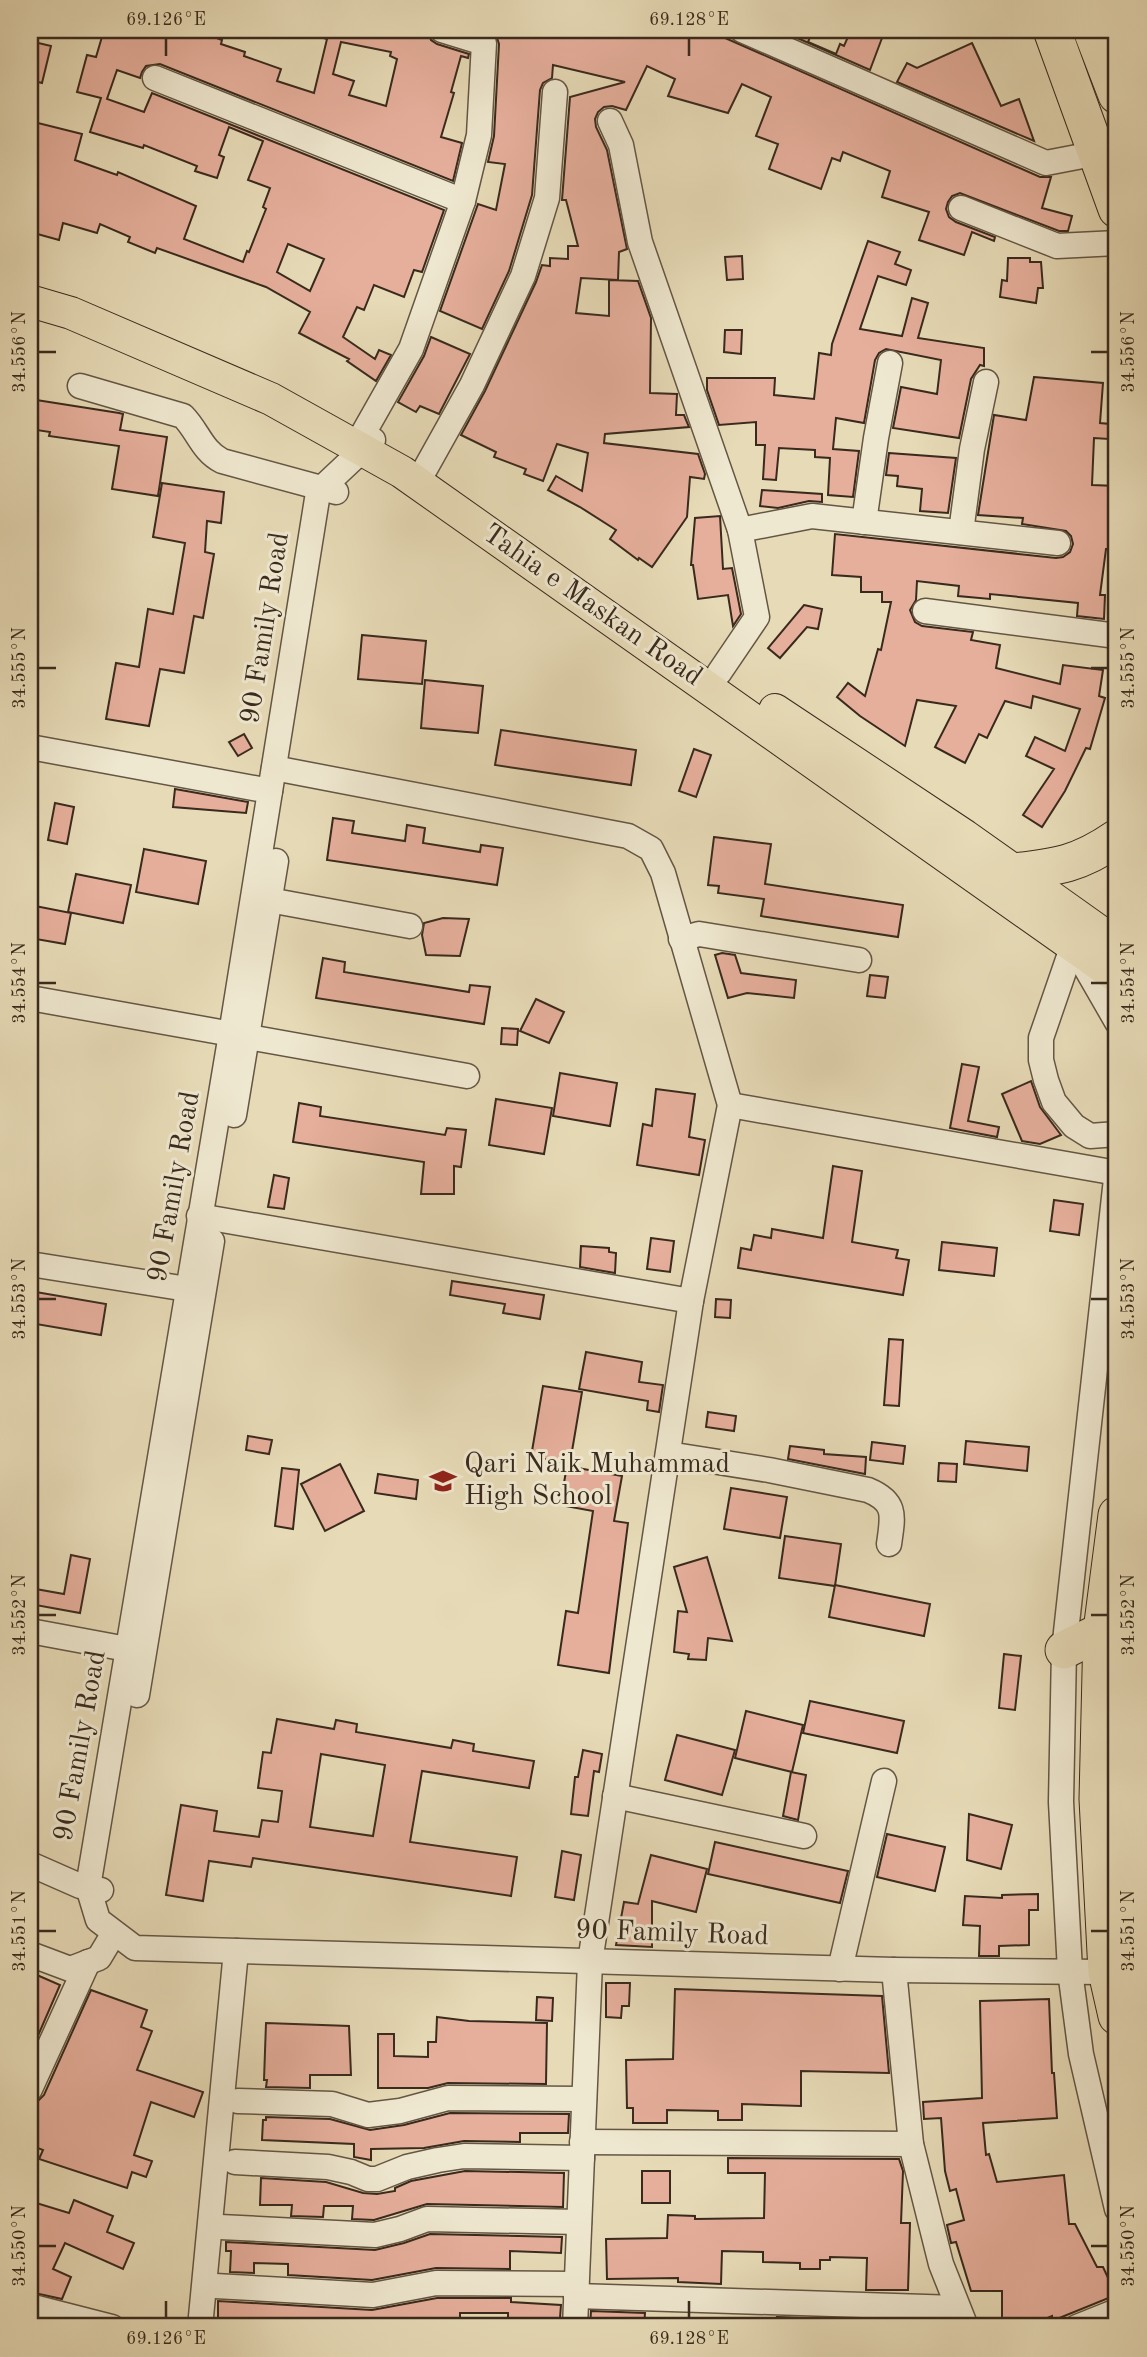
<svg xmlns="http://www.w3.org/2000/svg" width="1147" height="2357" font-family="'Old Standard TT',serif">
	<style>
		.building { fill: #e6af9c; stroke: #392a1d; stroke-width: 2; fill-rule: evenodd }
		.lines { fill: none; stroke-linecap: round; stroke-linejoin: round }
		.minor-casing { stroke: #645644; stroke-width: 27 }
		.major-casing { stroke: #392a1d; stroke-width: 34 }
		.highway-casing { stroke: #392a1d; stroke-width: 39 }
		.minor { stroke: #efe8d0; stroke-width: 24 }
		.major { stroke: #e7dbb7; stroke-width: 32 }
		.highway { stroke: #e7dbb7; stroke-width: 37 }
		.ticks { fill: none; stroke: #392a1d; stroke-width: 2.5 }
		.labels { text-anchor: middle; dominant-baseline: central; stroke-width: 6; stroke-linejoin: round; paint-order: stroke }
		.street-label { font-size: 28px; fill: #392a1d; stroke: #efe8d0 }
		.poi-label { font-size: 28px; fill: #392a1d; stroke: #efe8d0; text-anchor: start }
		.neatline { fill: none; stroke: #392a1d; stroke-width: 2.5 }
		.ticks-label { font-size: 18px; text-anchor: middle; fill: #392a1d }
	</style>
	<rect width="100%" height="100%" fill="#e7dbb7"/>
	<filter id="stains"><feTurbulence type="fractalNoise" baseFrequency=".00286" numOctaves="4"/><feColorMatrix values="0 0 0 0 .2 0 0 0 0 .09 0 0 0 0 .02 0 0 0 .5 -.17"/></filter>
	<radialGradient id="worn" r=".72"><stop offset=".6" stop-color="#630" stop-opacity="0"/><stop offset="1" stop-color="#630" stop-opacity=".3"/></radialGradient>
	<g class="building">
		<path d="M104,30H195L222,40L221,44L245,52L244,56L281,69L277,81L314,93L327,39L317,36L318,30H428L431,40L437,44L469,54L468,58L461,56L451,92L454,93L441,137L462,143L453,181L160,64L146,66L142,72L140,78L117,70L107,99L144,112L152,93L444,210L422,272L414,270L404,297L374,285L364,310L357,307L343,337L375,359L379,350L391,355L376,381L347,361L349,359L299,333L310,312L266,287L157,248L155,253L128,242L130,237L100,224L97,233L63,223L59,240L30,232V121L82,134L75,160L117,175L118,172L196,206L184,239L243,262L247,251L249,252L266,209L263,207L270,188L248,180L263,141L229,127L219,155L224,157L217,178L195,171L197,166L144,145L143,148L90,132L101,98L77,92L87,55L96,57ZM341,42L391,52L390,56L397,59L386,106L349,95L354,81L333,74ZM288,244L324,259L310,291L277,272Z"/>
		<path d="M528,30H576L597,37L600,30H707L1040,177H1051L1042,208L1072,216L1068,231H1059L960,193L952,196L948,202L946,209L949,217L956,222L995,237L994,241L972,232L964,255L919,240L929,212L882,197L890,171L843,152L840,161L832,158L821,189L769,169L778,144L756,136L771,97L742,84L728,113L668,96L675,79L647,66L626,110L612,106L604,107L598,112L595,119L596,127L607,150L627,249L619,252L618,280L581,278L576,313L609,316V280L638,281L651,318L650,393L677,394L676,415H684L689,427L605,434L604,443L698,454L705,474L704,479L690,477L687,517L652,567L639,558L638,560L610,539L616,530L580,507L548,490L556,476L582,491L588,453L557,444L543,481L524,474L526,469L494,457L496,452L461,435L485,391L536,282L542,265L550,266V258L568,259V246H578L566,200H562L570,97L625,82L553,65L552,78L543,83L540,90L532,195L509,271L482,329L440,311L478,204L496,210L505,164L488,162L494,136L499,44L496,35H528Z"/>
		<path d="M779,30H813L808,42L836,54L840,44L844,46L851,30H885L870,70Z"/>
		<path d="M30,41L51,46L42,83L30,80Z"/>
		<path d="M972,43L1001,106L1019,99L1034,141L897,82L907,63L917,68Z"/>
		<path d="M868,241L900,252L895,264L911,270L906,285L878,276L860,329L902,336L912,298L928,303L918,338L984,348V366L980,365L971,379L959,438L893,428L901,387L937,394L941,360L886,349L879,353L875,360L864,423L836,418L833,449L859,451L853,497L828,495L830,458L815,457V450L779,448L776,480L763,479L765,445H756V422L719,425L707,390V378H775L774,395L814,399L819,353L831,355L832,344Z"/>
		<path d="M742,256L743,279L727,280L725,257Z"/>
		<path d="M1008,258H1030V262H1041L1043,288H1038L1036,303L1000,297L1002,280L1007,281Z"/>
		<path d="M725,330H742L741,354L724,352Z"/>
		<path d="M431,337L470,354L439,414L420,406L416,412L398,402L424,356Z"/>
		<path d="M1034,377L1103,383L1100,423L1110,424L1109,439L1094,438L1092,485L1117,486V549H1106L1100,595H1105L1104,619L1077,616L1078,603L990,594V599L958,596L959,586L917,581L916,600L910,610L915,622L922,626L973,632L971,640L1000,645L996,668L1060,684L1063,665L1103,670L1099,696L1105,698L1090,749L1086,748L1065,791L1042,827L1023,815L1054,769L1026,756L1035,737L1065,751L1080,709L1033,696L1031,708L1005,701L987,738L979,734L965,763L935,747L956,706L917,700L905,746L860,716L837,697L848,683L865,696L878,649L881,650L891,602H882V592H861V577L832,575L835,534L1056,558L1063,557L1070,552L1073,544L1071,536L1066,531L1022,524L1023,518L978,515L994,415L1026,420Z"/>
		<path d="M30,399L119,413L123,414L120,430L167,437L158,496L112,489L119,446L49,436L50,432L30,429Z"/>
		<path d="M889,453L956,458L948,513L920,511L922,489L897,486L898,476L886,475Z"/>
		<path d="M162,483L224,492L221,523L207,521L205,552L214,554L203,618L194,616L184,673L160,669L149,726L106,719L116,663L139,667L148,609L173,614L185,543L153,537Z"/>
		<path d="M762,490L822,494V502L809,501L778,508L760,506Z"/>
		<path d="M720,516L723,569L732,568L741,614L733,626L728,595L698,599L693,565H691L695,518Z"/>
		<path d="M804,605L822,609L818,629L807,627L780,658L768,648Z"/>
		<path d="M362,635L426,641L422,684L358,679Z"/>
		<path d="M425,680L483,686L478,733L421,728Z"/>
		<path d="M501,730L636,750L631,785L495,765Z"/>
		<path d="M244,734L252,748L238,756L229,742Z"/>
		<path d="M694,749L711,755L696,797L679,791Z"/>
		<path d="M175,789L248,802L246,813L173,807Z"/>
		<path d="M55,803L74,807L67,844L48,840Z"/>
		<path d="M333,818L354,821L352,833L405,841L407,825L425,828L423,843L480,852L481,845L503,848L497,885L327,860Z"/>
		<path d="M714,837L771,844L765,884L903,905L898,937L761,916L764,899L718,893L719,886L708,885Z"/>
		<path d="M144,849L206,861L198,904L136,892Z"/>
		<path d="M76,874L131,885L123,923L68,912Z"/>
		<path d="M30,905L71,913L65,944L30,938Z"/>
		<path d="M443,918L469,919L460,956L426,955L422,935L424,923Z"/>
		<path d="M722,953L735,955L741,973L796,980L794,998L747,993L728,998L715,955Z"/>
		<path d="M323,958L345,962L344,972L469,992L470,985L490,987L484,1024L316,998Z"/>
		<path d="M870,975L888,977L885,998L867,996Z"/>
		<path d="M536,999L564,1012L549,1043L520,1031Z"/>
		<path d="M502,1028L518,1029L517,1045L501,1044Z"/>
		<path d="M962,1064L979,1067L968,1121L999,1127L997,1137L950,1128Z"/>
		<path d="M560,1073L617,1083L610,1126L553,1116Z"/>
		<path d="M1031,1081L1040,1107L1061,1135L1040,1144L1022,1141L1002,1094Z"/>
		<path d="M656,1089L695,1094L689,1137L705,1140L699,1175L637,1165L643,1124L652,1126Z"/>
		<path d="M496,1099L552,1108L544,1154L489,1145Z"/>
		<path d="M299,1103L321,1107L320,1116L445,1135L447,1128L466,1130L461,1167L454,1166V1194H421L424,1162L293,1142Z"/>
		<path d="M833,1166L862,1171L852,1242L898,1250L896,1258L909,1260L903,1295L738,1268L741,1248L751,1250L754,1235L771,1238L772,1229L823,1238Z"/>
		<path d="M274,1175L289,1178L284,1209L268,1207Z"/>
		<path d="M1054,1200L1083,1204L1079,1235L1050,1231Z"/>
		<path d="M651,1238L674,1241L670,1272L647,1269Z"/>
		<path d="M942,1242L997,1248L994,1276L939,1270Z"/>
		<path d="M581,1246L609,1248V1252L616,1253L615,1273L580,1267Z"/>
		<path d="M452,1281L544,1295L540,1319L503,1313L505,1304L450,1295Z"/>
		<path d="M30,1291L106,1304L101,1335L30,1323Z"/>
		<path d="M716,1299L731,1300L730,1318L715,1317Z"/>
		<path d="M889,1339L903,1340L899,1406L884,1405Z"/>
		<path d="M586,1352L642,1362L639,1382L663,1385L659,1412L647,1410L648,1401L579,1389Z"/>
		<path d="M543,1386L582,1392L570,1463L531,1457Z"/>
		<path d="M708,1412L736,1416L734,1431L706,1427Z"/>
		<path d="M248,1436L272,1440L269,1454L246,1450Z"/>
		<path d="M966,1441L1029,1447L1027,1471L964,1464Z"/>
		<path d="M872,1442L905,1446L903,1464L870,1460Z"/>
		<path d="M790,1446L824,1450V1454L866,1457L865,1474L788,1459Z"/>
		<path d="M939,1463L957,1464L956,1482L938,1481Z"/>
		<path d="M340,1464L364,1511L325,1531L301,1484Z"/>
		<path d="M567,1466L622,1476L614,1521L628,1523L609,1673L558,1665L566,1611L578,1613L593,1511L560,1505Z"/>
		<path d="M282,1468L299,1470L293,1529L275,1526Z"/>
		<path d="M378,1474L418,1480L416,1499L375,1493Z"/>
		<path d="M731,1488L787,1497L780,1538L724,1529Z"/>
		<path d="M785,1536L841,1544L835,1586L779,1578Z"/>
		<path d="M71,1555L90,1559L80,1613L30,1604V1588L64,1594Z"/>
		<path d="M707,1557L732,1641L708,1638L706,1660L688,1659L689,1654L674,1652L678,1611L687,1612L674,1567Z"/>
		<path d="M835,1585L930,1604L924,1636L829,1617Z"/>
		<path d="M1004,1654L1021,1656L1015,1710L999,1708Z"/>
		<path d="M810,1701L904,1721L897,1753L803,1733Z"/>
		<path d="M746,1711L803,1725L792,1772L735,1758Z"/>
		<path d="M277,1719L334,1729L336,1720L357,1724L356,1732L451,1748L453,1740L474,1744L473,1751L534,1761L529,1788L422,1771L410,1842L517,1857L511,1896L253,1858L251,1867L209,1861L203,1901L166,1895L181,1805L217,1811L214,1831L259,1837L262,1820L278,1822L282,1791L258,1788L263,1752L271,1753ZM321,1754L385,1765L373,1836L310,1827Z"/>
		<path d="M677,1735L735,1750L722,1795L665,1780Z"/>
		<path d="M583,1750L602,1754L599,1772L594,1771L588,1816L571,1814L575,1777H578Z"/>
		<path d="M791,1772L806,1775L798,1820L783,1816Z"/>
		<path d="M969,1814L1012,1825L1001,1869L967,1860Z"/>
		<path d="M887,1834L945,1847L935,1891L877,1877Z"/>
		<path d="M715,1842L848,1871L840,1903L708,1874Z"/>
		<path d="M562,1851L581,1855L574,1900L555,1897Z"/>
		<path d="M651,1855L707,1869L696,1912L652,1901V1947L616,1945L624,1902L638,1904Z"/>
		<path d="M1038,1894V1910H1029V1945L999,1946V1956H979L980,1926L963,1925L965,1896L1002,1898V1895Z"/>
		<path d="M30,1972L60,1985L30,2054Z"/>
		<path d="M606,1983H630L629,2006H622L621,2018L606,2017Z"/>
		<path d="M675,1989L882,1996L889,2073L801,2071V2106L742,2104V2120H718V2111L667,2110V2123H633V2108H627L626,2060L673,2059Z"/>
		<path d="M91,1990L147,2010L141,2027L152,2031L137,2070L203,2092L194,2117L151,2102L134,2155L152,2161L146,2177L132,2172L127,2188L39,2159L43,2150L30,2145V2104L38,2101L44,2095Z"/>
		<path d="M537,1997L553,1998L552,2021L536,2020Z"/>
		<path d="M1049,1999L1052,2073H1054L1057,2118L983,2123L986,2155L989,2154L997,2182L1064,2175L1069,2224H1075L1097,2267H1103L1116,2295L1052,2321V2316L1026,2327H1002V2291H971L956,2242L951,2243L947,2225L964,2220L956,2189L950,2191L945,2171L941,2118L924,2119L923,2102L982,2098L980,2001Z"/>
		<path d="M437,2017L469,2021L547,2023L546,2084L448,2083L428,2088H378V2034H394V2056L428,2057V2042H436Z"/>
		<path d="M266,2023L349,2026L351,2075H310V2088L266,2087L267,2080H264Z"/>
		<path d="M450,2113L569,2114L568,2133H520V2142L464,2141L424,2148L371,2149V2160L354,2157V2144L262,2140L263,2120H266V2117L330,2119L370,2130L404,2125Z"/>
		<path d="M728,2158L899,2159L903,2171L901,2223H910L908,2290H866L867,2258L830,2257V2260H820V2269H800V2263L763,2262V2252L722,2251L721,2284L678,2282V2278L607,2279L606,2239L667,2238L668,2215L695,2216V2219L764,2218L765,2173H728Z"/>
		<path d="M465,2171L564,2173L563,2207L427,2204L374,2220L352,2219L353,2206H324L323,2217L291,2216L292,2205H260L261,2178L326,2182L363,2193L377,2194L395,2191V2188L411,2181Z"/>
		<rect x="642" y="2171" width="28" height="32"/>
		<path d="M74,2200L113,2216L107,2232L134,2243L123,2269L65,2243L53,2269L71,2277L62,2299L30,2292V2201L69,2213Z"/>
		<path d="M430,2234L562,2237L561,2253L510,2251V2269L436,2268L372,2280L288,2275V2264L254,2263V2273L230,2272L231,2251H226V2242L375,2250L404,2243Z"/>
		<path d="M437,2298H511V2302L561,2305L560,2318H508V2313H460V2324L346,2327L328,2326L329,2324L285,2323V2325L218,2327V2301L372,2310Z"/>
		<path d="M591,2311L645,2313L644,2327H590Z"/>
		<path d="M777,2317L830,2319V2327H778Z"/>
	</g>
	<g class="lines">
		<g class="minor-casing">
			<g id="minor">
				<path d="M742,30L1046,163L1098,153"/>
				<path d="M155,78L463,201"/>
				<path d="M610,121L621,145L640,242L740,530L757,617L719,673"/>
				<path d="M961,208L1057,246L1117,243"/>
				<path d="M80,386L183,416C198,431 202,451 222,461L336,492"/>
				<path d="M364,432L411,349L463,201L479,135L484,43L442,30"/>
				<path d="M373,440L323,487L317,499L231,1034L88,1887L98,1920L135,1948L894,1970L1107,1972"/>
				<path d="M424,471L472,385L523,276L547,198L555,92"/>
				<path d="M864,522L876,438L890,363"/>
				<path d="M740,530L812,516L1058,543"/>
				<path d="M961,532L972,449L986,382"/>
				<path d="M925,611L1117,636"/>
				<path d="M30,747L270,791"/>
				<path d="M274,768L628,836L651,849L663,873L730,1105L691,1301L590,1962L575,2327"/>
				<path d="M269,900L410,926"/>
				<path d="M681,939L699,934L859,960"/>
				<path d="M1073,945L1041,1038V1060L1046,1080L1054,1102L1074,1126L1090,1136L1117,1134"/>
				<path d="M1075,949L1117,1022"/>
				<path d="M30,998L467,1076"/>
				<path d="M730,1105L1117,1173"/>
				<path d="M234,1115L276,861"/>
				<path d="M1117,1170L1064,1650L1061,1802L1070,1971L1081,2054L1117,2209"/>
				<path d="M199,1216L691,1301"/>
				<path d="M30,1264L187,1289"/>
				<path d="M668,1454L769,1470L868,1490C897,1502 893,1516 889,1544"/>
				<path d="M30,1631L143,1652"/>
				<path d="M137,1695L212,1241"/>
				<path d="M615,1796L804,1836"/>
				<path d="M30,1864L80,1886L101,1890"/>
				<path d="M30,1954L70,1969L99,1958L114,1933"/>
				<path d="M840,1969L884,1781"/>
				<path d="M894,1970L911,2144L941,2264L966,2327"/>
				<path d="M30,2089L88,1962"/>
				<path d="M238,2101L332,2104L368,2115L400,2111L448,2098L584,2099"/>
				<path d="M582,2142L911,2144"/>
				<path d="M235,2162L328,2167L351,2172L368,2179H377L407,2167L438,2160L464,2156L582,2158"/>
				<path d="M220,2227L375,2235L400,2229L427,2219L579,2222"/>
				<path d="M215,2286L373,2295L436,2283L576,2284"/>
				<path d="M576,2296L957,2308"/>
				<path d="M30,2306L112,2327"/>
				<path d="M200,2327L236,1951"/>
				<path d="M1077,2327L1117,2311"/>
			</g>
		</g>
		<g class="major-casing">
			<g id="major">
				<path d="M30,301L71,313L271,399L402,472L1117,977"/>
				<path d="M775,710L965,836L1117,944"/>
			</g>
		</g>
		<g class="highway-casing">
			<g id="highway">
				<path d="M1052,30L1117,209"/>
				<path d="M1092,30L1117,95"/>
				<path d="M1013,872C1058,867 1079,864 1117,838"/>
				<path d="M1117,1515L1102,1631L1098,1799L1107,1972L1117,2016"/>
				<path d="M1064,1650L1102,1631"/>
			</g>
		</g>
		<use href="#minor" class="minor"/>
		<use href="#major" class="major"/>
		<use href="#highway" class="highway"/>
	</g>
	<path class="ticks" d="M166,38V56M689,38V56M38,352H56M1091,352H1108M38,668H56M1091,668H1108M38,983H56M1091,983H1108M38,1299H56M1091,1299H1108M38,1615H56M1091,1615H1108M38,1931H56M1091,1931H1108M38,2246H56M1091,2246H1108M166,2301V2318M689,2301V2318"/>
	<defs>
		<g id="school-bare" transform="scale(2.1)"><path d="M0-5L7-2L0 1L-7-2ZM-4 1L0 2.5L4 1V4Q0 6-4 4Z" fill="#8f2418" stroke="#efe8d0" stroke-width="2.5" paint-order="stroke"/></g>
	</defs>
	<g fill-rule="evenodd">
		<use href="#school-bare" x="443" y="1481"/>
	</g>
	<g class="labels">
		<g class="street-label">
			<text transform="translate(592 606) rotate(35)">Tahia e Maskan Road</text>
			<text transform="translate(266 628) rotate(-81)">90 Family Road</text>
			<text transform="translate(175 1187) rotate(-80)">90 Family Road</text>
			<text transform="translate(81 1746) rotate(-80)">90 Family Road</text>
			<text transform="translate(672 1934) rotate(2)">90 Family Road</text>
		</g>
		<g class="poi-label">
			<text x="464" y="1465">Qari Naik Muhammad<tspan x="464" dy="32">High School</tspan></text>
		</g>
	</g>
	<rect width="1147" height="2357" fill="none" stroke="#e7dbb7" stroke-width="77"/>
	<rect x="38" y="38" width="1070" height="2280" class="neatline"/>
	<g class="ticks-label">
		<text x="166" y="25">69.126°E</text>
		<text x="689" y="25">69.128°E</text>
		<text transform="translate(19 352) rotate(-90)" y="6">34.556°N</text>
		<text transform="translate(1128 352) rotate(-90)" y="6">34.556°N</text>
		<text transform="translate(19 668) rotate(-90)" y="6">34.555°N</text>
		<text transform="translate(1128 668) rotate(-90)" y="6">34.555°N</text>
		<text transform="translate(19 983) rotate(-90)" y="6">34.554°N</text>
		<text transform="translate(1128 983) rotate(-90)" y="6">34.554°N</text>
		<text transform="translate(19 1299) rotate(-90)" y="6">34.553°N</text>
		<text transform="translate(1128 1299) rotate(-90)" y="6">34.553°N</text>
		<text transform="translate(19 1615) rotate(-90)" y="6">34.552°N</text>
		<text transform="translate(1128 1615) rotate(-90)" y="6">34.552°N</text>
		<text transform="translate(19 1931) rotate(-90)" y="6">34.551°N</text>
		<text transform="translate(1128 1931) rotate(-90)" y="6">34.551°N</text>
		<text transform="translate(19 2246) rotate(-90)" y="6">34.550°N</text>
		<text transform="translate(1128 2246) rotate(-90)" y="6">34.550°N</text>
		<text x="166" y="2344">69.126°E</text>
		<text x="689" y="2344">69.128°E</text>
	</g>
	<rect width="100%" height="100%" filter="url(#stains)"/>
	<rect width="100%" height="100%" fill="url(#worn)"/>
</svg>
